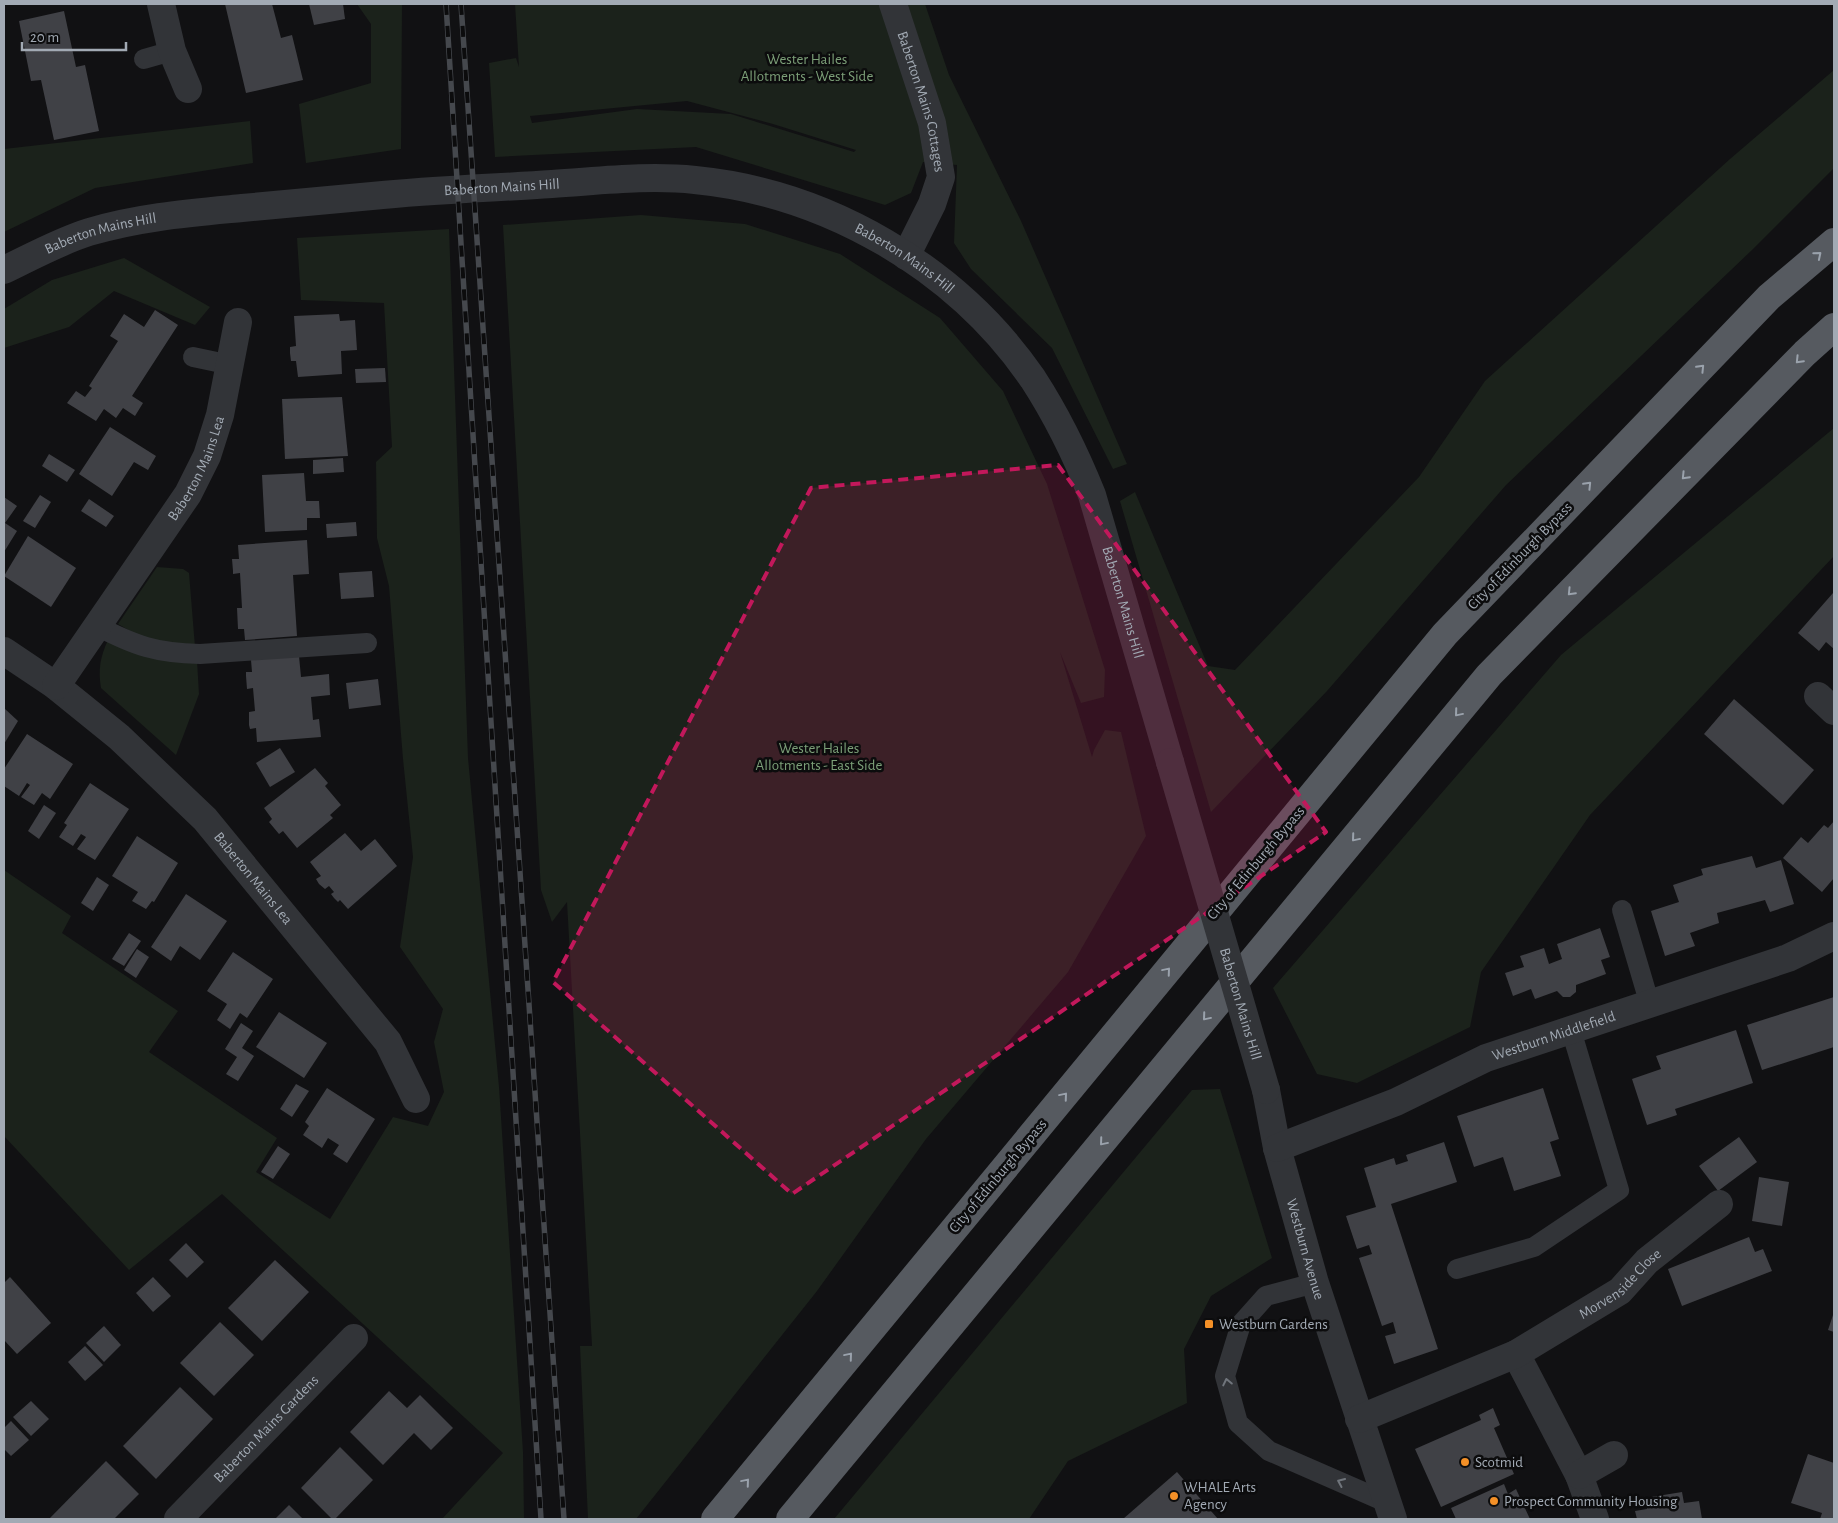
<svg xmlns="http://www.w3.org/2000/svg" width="1838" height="1523" font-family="'Alegreya Sans',sans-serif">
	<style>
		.green { fill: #1b221b; fill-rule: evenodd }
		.building { fill: #404146 }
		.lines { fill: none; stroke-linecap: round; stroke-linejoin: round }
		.service { stroke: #323438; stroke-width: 20 }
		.minor { stroke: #323438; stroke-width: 28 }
		.trunk { stroke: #565a60; stroke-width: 28 }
		.rail-casing { stroke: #45484d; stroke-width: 5.5 }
		.rail { stroke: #0c0c0d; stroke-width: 4; stroke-dasharray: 11; stroke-linecap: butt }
		.minor-bridge { stroke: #323438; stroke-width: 28 }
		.oneway { stroke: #9aa2ac }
		.oneway2 { stroke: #70757c }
		.marked { fill: #c2185b; fill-opacity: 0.2; stroke: #c2185b; stroke-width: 4; stroke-dasharray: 10 6; stroke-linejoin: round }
		.poi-dot { fill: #f49027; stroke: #0c0c0d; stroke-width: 2 }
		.labels { text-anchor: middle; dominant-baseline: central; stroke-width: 5; stroke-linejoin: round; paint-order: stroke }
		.park-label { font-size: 15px; fill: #7c9f78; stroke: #0c0c0d }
		.street-label { font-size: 15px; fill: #a2aab4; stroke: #0c0c0d }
		.poi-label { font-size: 15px; fill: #a2aab4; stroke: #0c0c0d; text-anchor: start }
	</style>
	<rect width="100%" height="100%" fill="#111113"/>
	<g class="green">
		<path d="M357,4H402L401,149L306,163L299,104L371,83V24Z"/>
		<path d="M515,4H925L949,75L1021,221L1127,464L1113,469L1052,348L971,269L954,243L957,165L923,162L911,193L885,205L696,147L495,157L489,63L516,58L519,67ZM687,101L773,124L856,150L854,152L731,114L637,109L532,123L530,116Z"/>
		<path d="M1834,70V168L1753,249L1506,485L1327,691L1211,812L1120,501L1135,492L1208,666L1235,670L1419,477L1485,381L1730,159Z"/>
		<path d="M250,121L253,163L95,188L4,232V149Z"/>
		<path d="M641,215L745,224L840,254L940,318L1003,391L1047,484L1105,670L1104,697L1081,703L1060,652L1092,757L1094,750L1105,730L1121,732L1146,836L1068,972L926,1139L817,1291L636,1519H588L580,1346H592L567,902L552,922L541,890L503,225Z"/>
		<path d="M449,229L468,758L499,1087L523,1452L524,1519H442L503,1453L222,1194L129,1270L4,1136V870L71,916L62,933L178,1011L149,1052L277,1138L256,1172L330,1219L393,1117L428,1126L444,1092L434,1042L443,1009L400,947L413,857L403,759L389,586L377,538L376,462L392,447L384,303L301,300L297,238Z"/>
		<path d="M124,258L210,307L195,325L114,291L69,327L4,348V309L52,280Z"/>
		<path d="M1834,428V556L1590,815L1481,972L1470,1027L1357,1083L1317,1074L1273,988L1561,655Z"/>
		<path d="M157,567L183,569L189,573L195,647L146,640L118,624Z"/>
		<path d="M108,640L197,661L199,694L176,755L101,688C98,670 100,657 108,640Z"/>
		<path d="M1220,1089L1272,1258L1211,1296L1184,1349L1187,1403L1068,1461L1029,1519H834L1192,1090Z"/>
	</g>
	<g class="building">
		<path d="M225,4H272L281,38L292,35L303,80L246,93Z"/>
		<path d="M309,4H343L345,19L314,25Z"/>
		<path d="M64,11L76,67L85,65L99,131L54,140L41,80L31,81L19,21Z"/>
		<path d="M155,310L178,325L132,396L143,403L135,416L123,408L116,418L104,409L96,421L67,403L76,391L85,397L92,388L89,386L118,341L110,336L124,314L144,327Z"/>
		<path d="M339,314L340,321L355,320L357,350L341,351L342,374L298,377L296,361H291L290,353V347L296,346L294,316Z"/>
		<path d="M385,368L386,382L356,383L355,369Z"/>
		<path d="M342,397L348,456L285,459L282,399Z"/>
		<path d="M110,427L156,456L148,470L134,462L112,496L79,474Z"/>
		<path d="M49,454L75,470L67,482L42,466Z"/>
		<path d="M343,458L344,472L313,474V460Z"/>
		<path d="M304,473L306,501H319L320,518H307V530L265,532L262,475Z"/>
		<path d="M40,495L51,502L35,528L23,521Z"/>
		<path d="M4,497L17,506L5,523L17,531L4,552Z"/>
		<path d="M89,499L114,516L106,527L81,511Z"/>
		<path d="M356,522L357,536L327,538L326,524Z"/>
		<path d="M28,536L76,568L51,607L4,576Z"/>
		<path d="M307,540L309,574L293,575L297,636L245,640L244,629H238L237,608H242L240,573L233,574V571L232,559H239L238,545Z"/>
		<path d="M372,571L374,597L341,599L339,573Z"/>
		<path d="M1833,593L1834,649L1826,642L1819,651L1798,633Z"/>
		<path d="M299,656L301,677L329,674L330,695L311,697L313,720L319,719L321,737L257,742L256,728L250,729L249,725V712L255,711L253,688L247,689L246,676V672H252L251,660Z"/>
		<path d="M378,679L381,705L349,709L346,683Z"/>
		<path d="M1734,699L1814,770L1783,805L1704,734Z"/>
		<path d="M4,708L18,721L4,744Z"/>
		<path d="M27,734L73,764L50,799L42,793L34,805L21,797L30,785L27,783L19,796L4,786V769Z"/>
		<path d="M280,748L295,772L270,787L256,763Z"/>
		<path d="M315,768L328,783L325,786L341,805L330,815L333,818L297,848L283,831L279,834L269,822L272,819L264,808Z"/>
		<path d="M90,783L129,809L95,860L77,849L86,837L81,834L73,846L59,837L67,825L64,823Z"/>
		<path d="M44,805L56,813L39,839L28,831Z"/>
		<path d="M1834,821V878L1822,892L1783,858L1801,837L1808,843L1824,825L1828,828Z"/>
		<path d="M345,833L361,851L375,839L397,866L348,909L340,900L338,902L334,898L331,894L334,892L329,886L325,889L319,884L316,879L321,876L310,862Z"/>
		<path d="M137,836L178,863L154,902L152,901L146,909L132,901L138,892L112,876Z"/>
		<path d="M1752,856L1756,868L1781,860L1794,904L1770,912L1765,900L1717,913L1719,923L1690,933L1695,946L1665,956L1651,911L1679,902L1673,885L1703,875L1701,869Z"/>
		<path d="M97,877L109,885L93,911L81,903Z"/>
		<path d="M186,894L227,921L200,960L180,946L171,961L151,947Z"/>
		<path d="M1600,928L1610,957L1601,960L1606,974L1576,985V992L1570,997H1563L1557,991L1535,999L1531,989L1513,996L1505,973L1524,967L1520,956L1544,948L1549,964L1562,959L1557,944Z"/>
		<path d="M129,933L141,941L124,966L112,959Z"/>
		<path d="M137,949L149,957L136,978L124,970Z"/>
		<path d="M233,952L273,979L247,1018L240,1013L230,1029L217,1020L227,1004L207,991Z"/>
		<path d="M1834,997V1047L1762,1070L1747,1025Z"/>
		<path d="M279,1012L327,1043L304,1078L256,1047Z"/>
		<path d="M241,1023L253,1031L242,1048L254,1056L238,1081L226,1074L237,1057L225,1049Z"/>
		<path d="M1736,1030L1753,1083L1675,1109L1677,1115L1647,1125L1632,1079L1661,1069L1656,1056Z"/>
		<path d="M296,1084L309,1091L292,1117L280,1109Z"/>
		<path d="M327,1088L375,1119L347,1163L333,1154L339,1145L328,1138L322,1148L303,1135L309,1126L305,1122Z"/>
		<path d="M1543,1088L1559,1139L1550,1142L1561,1176L1514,1191L1503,1157L1474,1167L1457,1116Z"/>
		<path d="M1739,1137L1757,1162L1718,1191L1699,1166Z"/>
		<path d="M1444,1142L1457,1182L1391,1204L1438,1349L1394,1364L1385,1336L1396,1333L1393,1322L1382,1326L1359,1258L1372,1254L1369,1245L1357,1249L1346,1216L1376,1207L1364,1168L1394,1158L1396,1165L1408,1161L1406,1155Z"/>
		<path d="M278,1146L290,1154L273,1179L261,1172Z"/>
		<path d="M1759,1177L1789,1182L1782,1226L1752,1221Z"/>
		<path d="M1749,1237L1755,1252L1763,1249L1772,1271L1682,1306L1668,1269Z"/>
		<path d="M186,1243L204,1262L187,1278L169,1260Z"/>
		<path d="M275,1260L309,1292L262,1341L228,1308Z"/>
		<path d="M10,1277L51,1323L17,1354L4,1340V1283Z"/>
		<path d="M153,1277L171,1296L153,1312L136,1293Z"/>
		<path d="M1834,1312V1332L1828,1330Z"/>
		<path d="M220,1322L254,1355L214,1396L180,1363Z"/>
		<path d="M104,1326L121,1345L104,1362L86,1343Z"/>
		<path d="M85,1346L103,1365L85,1381L68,1362Z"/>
		<path d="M180,1387L213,1419L156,1479L123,1446Z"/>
		<path d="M389,1391L407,1408L420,1395L453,1428L431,1450L414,1433L383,1465L350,1432Z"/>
		<path d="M31,1401L49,1419L31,1436L13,1417Z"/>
		<path d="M1493,1408L1500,1425L1494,1428L1514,1474L1441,1507L1415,1449L1481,1420L1479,1415Z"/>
		<path d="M11,1421L29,1440L11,1456L4,1449V1428Z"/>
		<path d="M340,1447L373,1480L335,1519H332L301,1488Z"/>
		<path d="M1808,1454L1834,1463V1519H1820L1822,1513L1791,1503Z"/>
		<path d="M106,1461L139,1494L114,1519H49Z"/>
		<path d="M1177,1472L1218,1519H1123Z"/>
		<path d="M1504,1484L1508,1494L1516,1489L1530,1519H1456L1451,1508Z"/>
		<path d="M1682,1492L1684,1503L1699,1501L1702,1519H1637L1635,1511L1647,1509L1645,1498Z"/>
		<path d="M289,1505L303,1519H275Z"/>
	</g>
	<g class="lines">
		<g class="service">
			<path d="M144,59L172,51"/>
			<path d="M193,357L231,365"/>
			<path d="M97,626C136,646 156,653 200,654L367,643"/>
			<path d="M1622,910L1650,1005"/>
			<path d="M1457,1269L1534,1247L1619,1190L1571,1030"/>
			<path d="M1315,1283L1266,1296L1241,1324L1225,1376L1238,1423L1269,1451L1386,1502"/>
		</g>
		<g class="minor">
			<path d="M161,4L172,51L188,89"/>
			<path id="s1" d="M893,4L932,123L941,177L932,204L906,256"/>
			<path id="s2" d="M4,270C31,257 60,241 89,232C139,217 190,213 242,208C285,204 329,200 372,196C432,190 492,188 552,184C600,181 647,175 695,180C828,193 957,268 1033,379C1057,416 1076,455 1092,495L1170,762"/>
			<path id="s3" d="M4,651L56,686L119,737L205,819L388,1042L416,1099"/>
			<path id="s4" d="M56,686L188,494L207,456L220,415L238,322"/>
			<path d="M1818,696L1834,711"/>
			<path id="s5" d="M1266,1090L1277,1148L1315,1283L1393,1519"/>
			<path id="s6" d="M1277,1148L1396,1102L1486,1058L1788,958L1834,936"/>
			<path d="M1516,1354L1579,1475L1595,1519"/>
			<path id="s7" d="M1359,1419L1516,1354L1620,1291L1647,1261L1719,1204"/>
			<path d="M1579,1475L1614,1455"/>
			<path id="s8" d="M178,1519L354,1338"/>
		</g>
		<g class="trunk">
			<path d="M715,1519L1445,634L1769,297L1834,242"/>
			<path d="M790,1519L1489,675L1805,353L1834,327"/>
		</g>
		<g class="rail-casing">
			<g id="rail">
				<path d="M446,4L541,1519"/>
				<path d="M461,4L564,1519"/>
			</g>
		</g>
		<use href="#rail" class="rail"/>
		<path class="minor-bridge" id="s9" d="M1170,762L1266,1090"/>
	</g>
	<defs><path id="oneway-chevron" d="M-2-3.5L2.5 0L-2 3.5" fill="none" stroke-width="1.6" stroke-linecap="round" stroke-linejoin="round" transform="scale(1.25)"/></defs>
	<g class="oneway">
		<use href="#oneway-chevron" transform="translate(1818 255) rotate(-40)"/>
		<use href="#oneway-chevron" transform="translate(1799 360) rotate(134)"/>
		<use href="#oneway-chevron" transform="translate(1701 368) rotate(-46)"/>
		<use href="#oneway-chevron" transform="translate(1685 476) rotate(134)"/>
		<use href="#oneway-chevron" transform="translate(1588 485) rotate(-46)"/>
		<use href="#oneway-chevron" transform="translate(1571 592) rotate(134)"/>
		<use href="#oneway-chevron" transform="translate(1458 713) rotate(130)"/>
		<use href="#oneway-chevron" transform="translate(1355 838) rotate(130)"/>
		<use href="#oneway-chevron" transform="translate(1167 971) rotate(-50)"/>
		<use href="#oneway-chevron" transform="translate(1206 1017) rotate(130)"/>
		<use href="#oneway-chevron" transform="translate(1064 1096) rotate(-50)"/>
		<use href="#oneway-chevron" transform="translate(1103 1142) rotate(130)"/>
		<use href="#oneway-chevron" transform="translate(849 1356) rotate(-50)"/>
		<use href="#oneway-chevron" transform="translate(746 1482) rotate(-50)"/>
	</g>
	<g class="oneway2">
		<use href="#oneway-chevron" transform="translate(1227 1382) rotate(-102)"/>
		<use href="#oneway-chevron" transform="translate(1341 1482) rotate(-156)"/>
	</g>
	<path class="marked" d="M1058,465L1326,832L792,1194L553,982L811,488Z"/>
	<g class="poi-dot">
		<rect x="1204" y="1319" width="10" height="10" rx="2.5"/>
		<circle cx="1465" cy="1462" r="5"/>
		<circle cx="1174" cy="1496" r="5"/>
		<circle cx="1494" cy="1501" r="5"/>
	</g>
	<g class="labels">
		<g class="park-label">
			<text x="807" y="59">Wester Hailes<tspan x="807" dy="17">Allotments - West Side</tspan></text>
			<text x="819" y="748">Wester Hailes<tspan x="819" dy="17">Allotments - East Side</tspan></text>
		</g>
		<g class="street-label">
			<text stroke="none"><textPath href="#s1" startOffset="102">Baberton Mains Cottages</textPath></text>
			<text stroke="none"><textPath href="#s2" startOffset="509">Baberton Mains Hill</textPath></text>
			<text stroke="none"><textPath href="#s2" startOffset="104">Baberton Mains Hill</textPath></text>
			<text stroke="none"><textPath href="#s2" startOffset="929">Baberton Mains Hill</textPath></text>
			<text stroke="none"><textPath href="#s4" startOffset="260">Baberton Mains Lea</textPath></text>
			<text transform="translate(1520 556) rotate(-46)">City of Edinburgh Bypass</text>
			<text stroke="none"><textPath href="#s2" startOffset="1349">Baberton Mains Hill</textPath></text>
			<text transform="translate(1256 863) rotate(-50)">City of Edinburgh Bypass</text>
			<text stroke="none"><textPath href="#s3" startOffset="339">Baberton Mains Lea</textPath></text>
			<text stroke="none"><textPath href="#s9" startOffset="252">Baberton Mains Hill</textPath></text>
			<text stroke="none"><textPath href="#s6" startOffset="299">Westburn Middlefield</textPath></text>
			<text transform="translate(998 1176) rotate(-50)">City of Edinburgh Bypass</text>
			<text stroke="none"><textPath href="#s5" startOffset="164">Westburn Avenue</textPath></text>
			<text stroke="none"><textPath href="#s7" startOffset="296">Morvenside Close</textPath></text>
			<text stroke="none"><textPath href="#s8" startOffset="126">Baberton Mains Gardens</textPath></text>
		</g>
		<g class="poi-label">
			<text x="1219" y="1324">Westburn Gardens</text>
			<text x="1475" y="1462">Scotmid</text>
			<text x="1184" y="1487">WHALE Arts<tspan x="1184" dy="17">Agency</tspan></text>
			<text x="1504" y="1501">Prospect Community Housing</text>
		</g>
	</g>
	<rect width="1838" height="1523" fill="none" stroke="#a2aab4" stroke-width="10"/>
	<path d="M22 42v8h104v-8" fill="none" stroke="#a2aab4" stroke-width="2.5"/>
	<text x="30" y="42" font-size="15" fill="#a2aab4" stroke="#0c0c0d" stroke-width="4" paint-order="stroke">20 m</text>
</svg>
